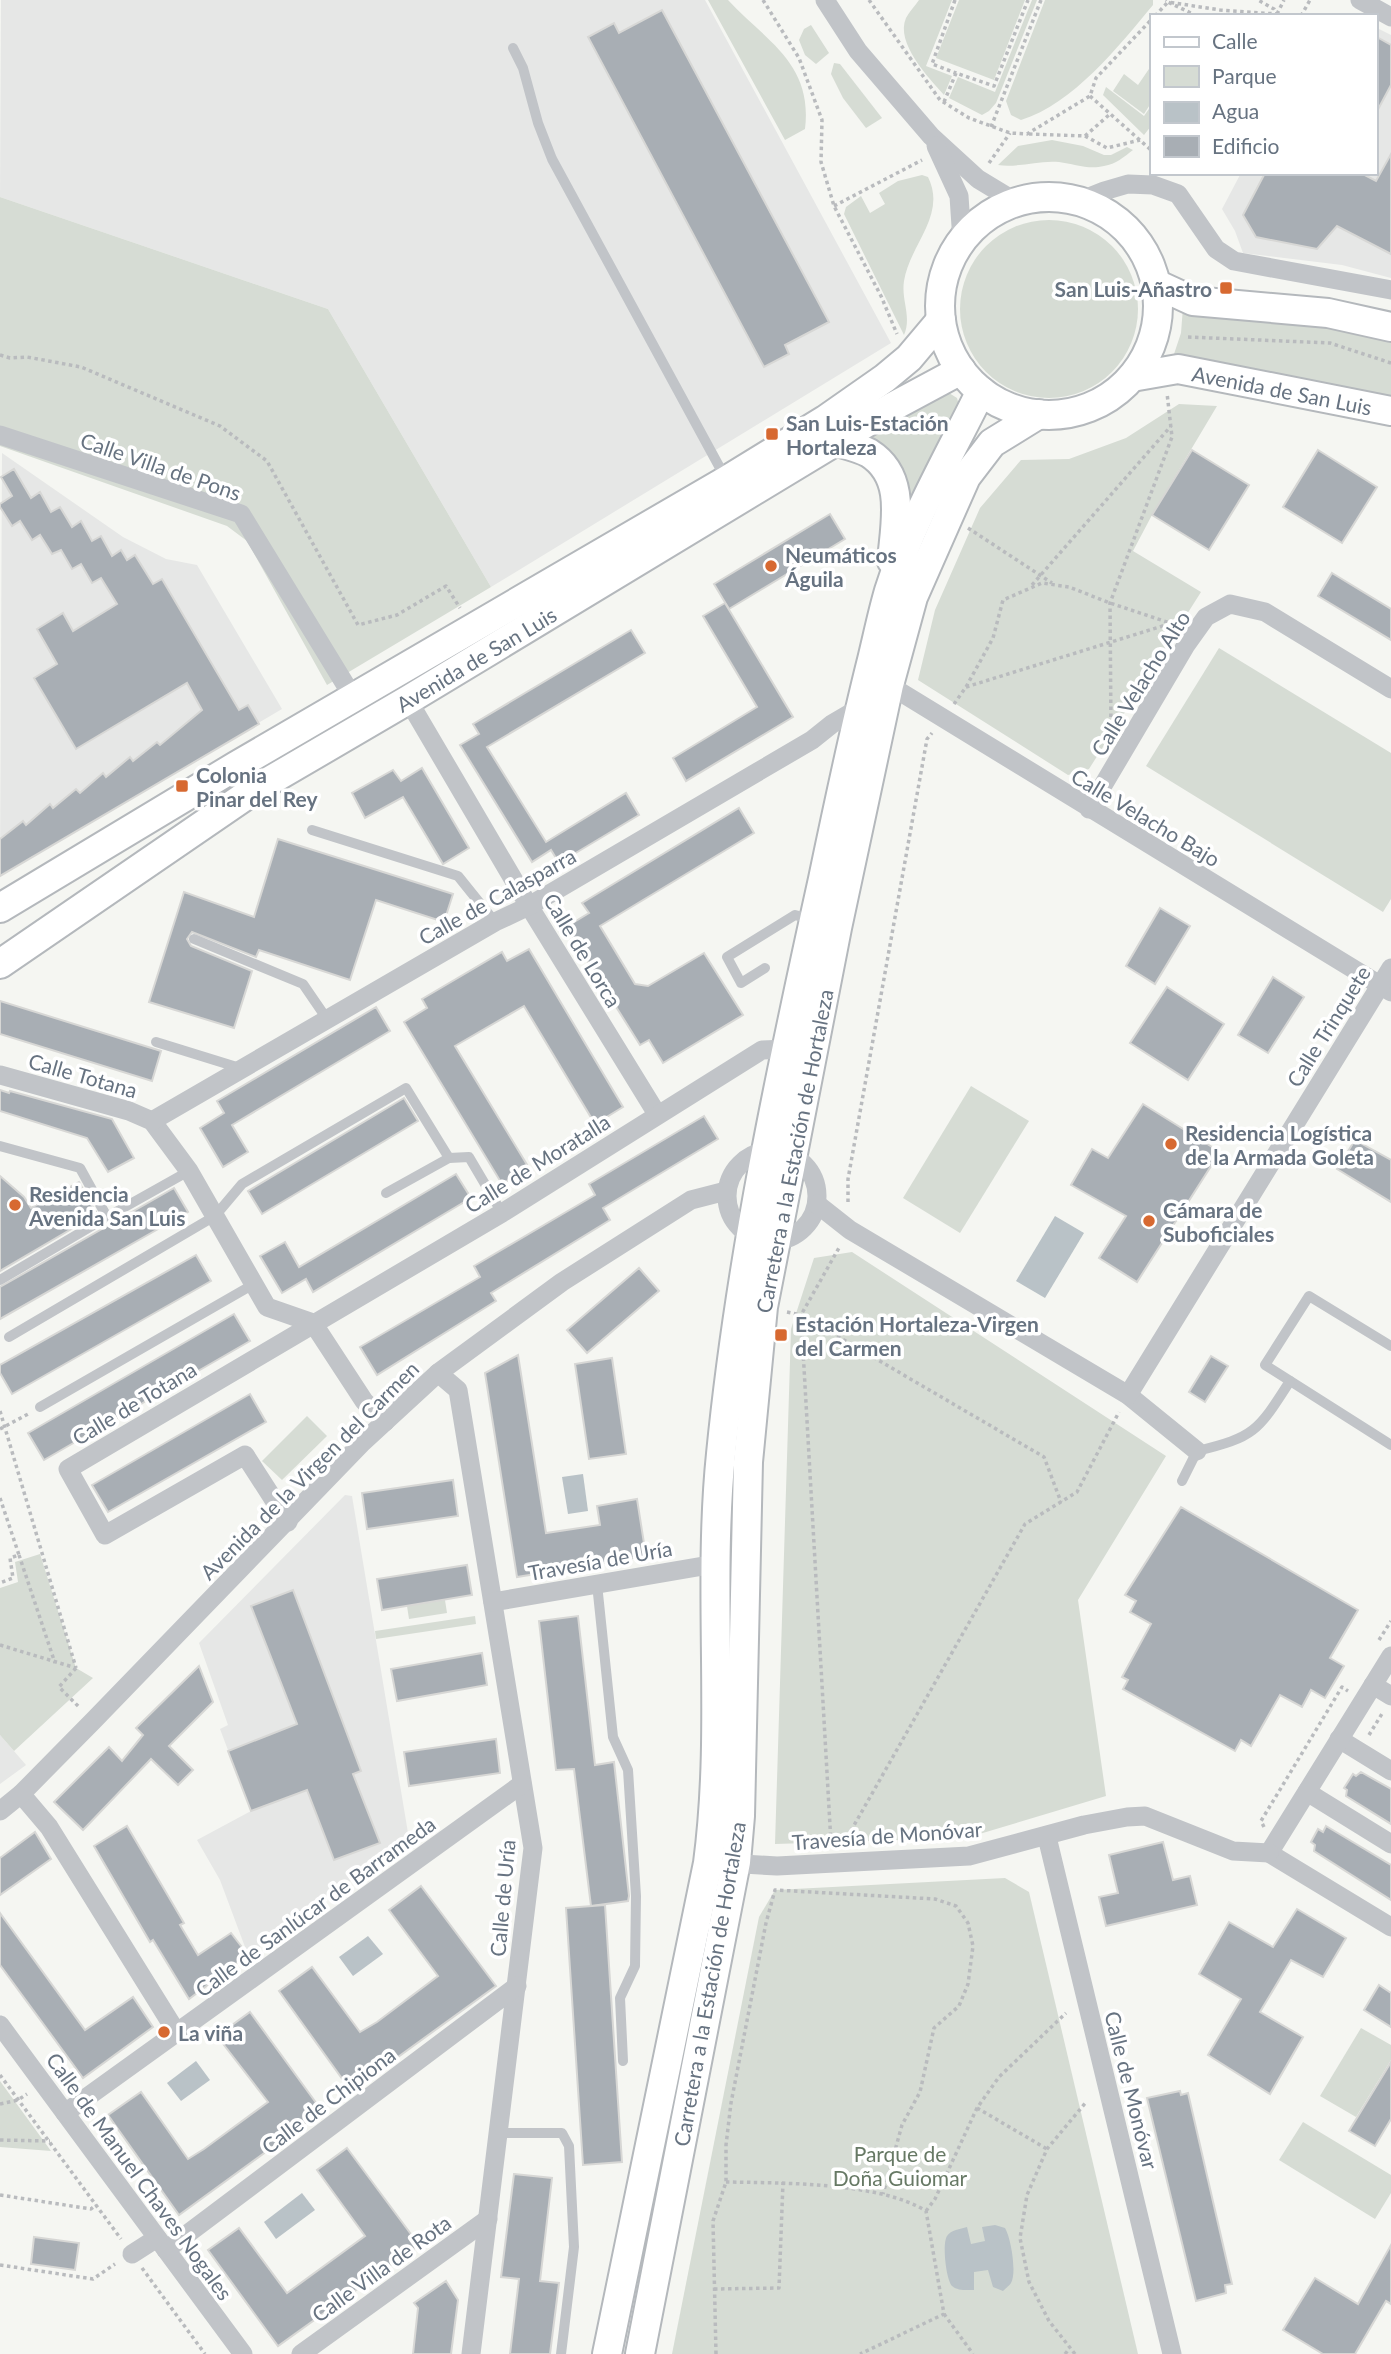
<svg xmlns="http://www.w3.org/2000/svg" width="1391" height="2354" font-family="Lato,sans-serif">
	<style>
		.built { fill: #e6e7e6 }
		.green { fill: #d6dcd4 }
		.water { fill: #b9c2c7 }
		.building { fill: #a8aeb4; stroke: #d7d7d5; stroke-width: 2 }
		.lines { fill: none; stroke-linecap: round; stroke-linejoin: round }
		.secondary-casing { stroke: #b4b8bc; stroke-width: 32 }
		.path { stroke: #b9bbbe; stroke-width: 3.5; stroke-dasharray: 3.5 3.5; stroke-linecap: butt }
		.lane { stroke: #c1c4c8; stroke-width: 10 }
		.street { stroke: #c1c4c8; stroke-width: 19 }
		.secondary { stroke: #fff; stroke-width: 28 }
		.poi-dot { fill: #d76931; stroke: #fff; stroke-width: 2.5 }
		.labels { text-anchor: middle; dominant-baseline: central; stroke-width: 7; stroke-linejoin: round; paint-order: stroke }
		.poi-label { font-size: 21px; font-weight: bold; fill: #677381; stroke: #fff; text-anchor: start }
		.street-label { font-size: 21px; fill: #677381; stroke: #fff }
		.park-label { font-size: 21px; fill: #677965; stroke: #fff }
	</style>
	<rect width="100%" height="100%" fill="#f5f6f2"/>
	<g class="built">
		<path d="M1,0H705L891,343L491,587L328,309L0,197Z"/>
		<path d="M1375,27L1391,35V278L1342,265L1243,253L1235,231L1222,209L1241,173H1375Z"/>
		<path d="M2,453L123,537L166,559L197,565L282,709L0,876Z"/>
		<path d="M345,1495L352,1496L409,1839L248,1955L220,1880L197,1840L251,1811L220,1729L228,1725L199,1643Z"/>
		<path d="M0,1735L26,1765L0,1784Z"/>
	</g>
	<g class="green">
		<path d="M708,0H728C766,41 813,63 805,129L785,140Z"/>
		<path d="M919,0H952L926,66L952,76L944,95C929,78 895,43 906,18C909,12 915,6 919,0Z"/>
		<path d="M959,0H1025L994,80L936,58Z"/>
		<path d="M1032,0H1037L996,103L989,111L982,115L949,98L958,77L995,92Z"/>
		<path d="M1045,0H1153V5C1119,46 1073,104 1021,120L1011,115L1006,101Z"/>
		<path d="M811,25L829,53L816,64L805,55L799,40L804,29Z"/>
		<path d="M834,63L840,64L882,118L866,128L843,98L831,74Z"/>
		<path d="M1151,66V103L1144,114L1113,91L1124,74L1138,85Z"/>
		<path d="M1106,87L1144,116L1151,106V126L1144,135L1103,95Z"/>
		<path d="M1052,140L1083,146L1104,155H1111L1127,147L1133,150C1124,157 1116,164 1104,166C1089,170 1074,164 1059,162C1039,160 1018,168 998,165L1018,146Z"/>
		<path d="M922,175L928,177C947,215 910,244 904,281C901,301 912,316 904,335L844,214L846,207L861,196L870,213L885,204L879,193L898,181Z"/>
		<path d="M0,197L328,309L491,587L327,685L247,541L227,526L0,446Z"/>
		<circle cx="1049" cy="309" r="89"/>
		<path d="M1183,307L1340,328L1391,339V404L1173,357L1181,333Z"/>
		<path d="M942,393H949L957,398L960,409L911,506L907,481L895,458L872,436L873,433Z"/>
		<path d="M1179,404L1217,406L1152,515L1133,551L1201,592L1089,769L1068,775L918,680L935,610L980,508L1021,460L1069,459L1126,438Z"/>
		<path d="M1219,648L1391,753V899L1383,912L1146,766Z"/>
		<path d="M971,1086L1029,1121L960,1233L903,1198Z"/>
		<path d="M852,1252L1166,1456L1078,1600L1106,1796L966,1838L775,1844L791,1329L814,1258Z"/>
		<path d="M307,1416L327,1436L282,1480L262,1461Z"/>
		<path d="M40,1554L76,1668L93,1678L14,1751L0,1735V1588L18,1582L15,1562Z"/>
		<path d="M445,1600L447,1613L409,1619L407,1606Z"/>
		<path d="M475,1616L476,1624L376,1639L375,1631Z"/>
		<path d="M1005,1878L1029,1892L1138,2354H672L759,1917L775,1890Z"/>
		<path d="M1361,2028L1391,2045V2060L1356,2117L1320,2096Z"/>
		<path d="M0,2081L51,2151L0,2147Z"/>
		<path d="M1303,2122L1391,2175V2193L1375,2219L1279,2160Z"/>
	</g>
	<g class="water">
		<path d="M1055,1216L1084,1233L1045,1298L1016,1281Z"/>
		<path d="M583,1474L588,1511L568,1514L562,1477Z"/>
		<path d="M368,1936L383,1954L353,1976L339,1957Z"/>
		<path d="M196,2061L210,2080L181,2101L167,2083Z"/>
		<path d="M302,2193L315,2210L276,2239L264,2222Z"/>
		<path d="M995,2225L1005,2228C1011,2238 1017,2273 1011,2283C1010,2285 1004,2290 1003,2291L993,2287L988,2270L974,2272V2290C966,2290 958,2291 952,2286C946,2279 942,2244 947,2236C951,2230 960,2229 967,2227L971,2244L985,2241L982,2227Z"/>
	</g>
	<g class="building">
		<path d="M662,10L829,322L785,345L789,354L764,367L588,37L614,23L619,33Z"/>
		<path d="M1375,36L1391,45V85L1375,115Z"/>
		<path d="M1391,154V254L1337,226L1317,249L1256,237L1243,215L1265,173H1361L1376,181Z"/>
		<path d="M1192,450L1249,485L1209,550L1152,515Z"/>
		<path d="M1318,450L1377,487L1342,543L1283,507Z"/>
		<path d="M14,469L31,498L40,492L51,512L60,507L72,527L81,521L92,541L101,536L112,556L121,550L127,560L135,555L153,584L162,579L239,710L248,705L259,724L0,876V839L23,821L26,825L50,804L53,808L76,789L80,793L103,773L106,777L130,757L133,761L157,742L160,745L202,710L187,683L76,749L34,678L57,664L37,629L63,613L73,631L117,604L101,578L92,583L81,564L72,569L61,550L52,554L40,535L32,540L20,521L12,526L0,507V504L12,496L1,477Z"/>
		<path d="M830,514L845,539L729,609L714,584Z"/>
		<path d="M1332,573L1391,609V640L1318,596Z"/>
		<path d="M725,603L793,717L686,781L673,758L757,707L703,616Z"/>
		<path d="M631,630L645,653L487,747L546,842L626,793L639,815L559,863L551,850L532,862L460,745L479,734L473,724Z"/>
		<path d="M422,768L469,848L443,864L403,797L365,818L352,793L393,770L401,781Z"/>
		<path d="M739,808L754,833L600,926L635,984L648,986L704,953L743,1015L663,1063L649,1040L640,1045L566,927L589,913L582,903Z"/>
		<path d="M278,839L453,894L444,922L376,900L350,980L259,950L256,957L192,932L187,939L191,946L252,971L234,1028L149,1002L184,892L254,917Z"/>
		<path d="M1160,908L1190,926L1155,984L1126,966Z"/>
		<path d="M529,949L623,1107L595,1124L524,1006L455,1046L529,1168L502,1184L404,1022L427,1008L422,999L502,952L507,961Z"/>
		<path d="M1273,977L1304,997L1268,1053L1238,1035Z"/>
		<path d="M1167,987L1224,1024L1188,1080L1130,1043Z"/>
		<path d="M0,1001L161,1051L152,1081L0,1034Z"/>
		<path d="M376,1007L390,1031L232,1125L248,1152L223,1167L200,1128L224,1113L217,1101Z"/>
		<path d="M0,1090L9,1093L10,1091L112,1119L134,1158L108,1172L87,1138L0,1111Z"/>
		<path d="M404,1098L418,1121L262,1214L248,1191Z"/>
		<path d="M1143,1104L1220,1152L1137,1282L1099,1258L1126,1216L1071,1185L1092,1149L1108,1158Z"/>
		<path d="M704,1116L718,1139L603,1208L610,1220L491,1293L496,1301L377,1375L360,1347L480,1277L474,1266L595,1195L589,1184Z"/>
		<path d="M1355,1140L1391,1160V1202L1337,1169Z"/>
		<path d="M456,1174L471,1198L313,1292L306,1279L282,1293L260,1256L285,1242L299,1267Z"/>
		<path d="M0,1176L24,1197L31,1208L79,1182L97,1214L0,1271Z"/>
		<path d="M174,1188L188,1212L0,1319V1287Z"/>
		<path d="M196,1255L211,1281L12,1394L0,1373V1365Z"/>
		<path d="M639,1268L659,1291L587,1353L567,1330Z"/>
		<path d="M234,1314L250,1341L44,1460L28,1433Z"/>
		<path d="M518,1355L546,1533L600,1525L597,1506L637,1499L646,1556L517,1577L485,1373Z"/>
		<path d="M1211,1356L1228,1366L1205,1402L1189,1392Z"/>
		<path d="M612,1358L626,1454L589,1459L575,1364Z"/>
		<path d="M250,1394L266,1422L108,1512L92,1485Z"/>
		<path d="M453,1480L458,1516L367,1529L362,1493Z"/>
		<path d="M1181,1507L1358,1610L1330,1658L1344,1666L1325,1698L1311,1690L1302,1707L1280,1695L1251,1746L1241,1740L1235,1751L1123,1689L1128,1680L1122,1677L1151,1624L1130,1612L1136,1601L1125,1595Z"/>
		<path d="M467,1565L472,1595L382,1610L377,1579Z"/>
		<path d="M293,1590L361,1771L353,1774L380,1843L334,1860L307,1790L251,1811L228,1751L297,1724L251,1606Z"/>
		<path d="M578,1616L595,1765L614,1762L629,1896L628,1901L591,1906L574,1769L556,1770L539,1621Z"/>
		<path d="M482,1653L487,1685L397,1701L391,1669Z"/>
		<path d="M199,1666L213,1702L169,1746L193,1770L178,1785L151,1759L83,1830L54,1802L109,1747L122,1761L143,1735L136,1728Z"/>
		<path d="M496,1739L500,1773L409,1786L404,1752Z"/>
		<path d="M1361,1772L1391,1789V1824L1346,1796L1347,1790L1344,1788L1353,1774L1356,1776Z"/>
		<path d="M127,1826L184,1923L180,1925L198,1955L231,1933L248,1955L189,1999L153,1940L150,1942L94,1846Z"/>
		<path d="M1326,1826L1391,1865V1900L1314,1851L1315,1845L1311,1842L1318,1829L1323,1832Z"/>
		<path d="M35,1832L51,1859L0,1895V1858Z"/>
		<path d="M1163,1842L1173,1880L1190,1876L1197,1905L1106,1926L1099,1897L1118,1893L1109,1855Z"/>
		<path d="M421,1886L496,1986L351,2091L279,1991L312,1967L360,2032L377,2022L438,1976L389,1910Z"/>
		<path d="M605,1905L622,2162L583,2165L566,1908Z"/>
		<path d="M1297,1909L1346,1938L1323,1977L1291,1960L1260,2012L1303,2037L1270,2094L1208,2055L1241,1999L1199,1974L1229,1922L1273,1947Z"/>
		<path d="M0,1913L85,2030L133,1997L153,2027L83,2078L0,1965Z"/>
		<path d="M1379,1985L1391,1993V2027L1364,2010Z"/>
		<path d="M250,2012L322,2111L179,2215L108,2115L141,2092L188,2159L204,2149L268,2102L217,2036Z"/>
		<path d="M1391,2062V2119L1375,2146L1349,2131Z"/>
		<path d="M1180,2091L1181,2095L1188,2093L1232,2284L1225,2285L1226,2293L1196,2301L1147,2098Z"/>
		<path d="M347,2148L419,2245L278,2346L208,2250L239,2228L287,2293L365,2236L317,2170Z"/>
		<path d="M514,2174L552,2178L540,2281L559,2283L550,2354H510L519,2279L501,2277Z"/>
		<path d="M34,2237L79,2243L75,2270L31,2264Z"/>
		<path d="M1391,2245V2304L1386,2301L1355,2354H1323L1283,2330L1315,2278L1358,2304Z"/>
		<path d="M446,2281L458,2300L451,2354H413L418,2308L414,2303Z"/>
	</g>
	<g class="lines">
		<g class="secondary-casing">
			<g id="secondary">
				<circle cx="1049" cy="306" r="109"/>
				<path d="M1156,284L1193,301L1328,313L1391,327"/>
				<path d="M1132,377L1178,369L1391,411"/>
				<path d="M837,442C847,445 860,448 869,453C907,477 895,523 892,561"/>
				<path d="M0,908L236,766L727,480L825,420L885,378L909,358L941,320"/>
				<path d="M0,964L254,790L408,700L894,406L961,370"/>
				<path d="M607,2354L708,1863C726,1727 707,1590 721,1454C740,1261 781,1069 823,879C838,807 853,736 871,664C877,640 882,615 889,591C911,521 949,456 981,391"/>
				<path d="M640,2354L736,1862L740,1816L748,1462L763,1307L837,928L889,685L913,597L966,477L992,443L1039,414"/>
			</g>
		</g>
		<g class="path">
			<path d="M763,0L799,58L822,120L821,162L834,206L881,296L897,334"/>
			<path d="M869,0L940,100L969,118L1010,133L1027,134L1090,96L1096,78L1151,20"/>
			<path d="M955,0L932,64L956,73"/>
			<path d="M1277,14L1284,0"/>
			<path d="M1155,16L1168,2L1166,0"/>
			<path d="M1197,16L1168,2L1220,10L1277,14L1274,9L1258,0"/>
			<path d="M1301,16L1310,0"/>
			<path d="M1090,96L1151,150"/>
			<path d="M944,102L956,73L994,86L1028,0"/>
			<path d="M991,127L1041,0"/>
			<path d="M1029,134L1085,136L1107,148L1140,140"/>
			<path d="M1085,136L1110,114"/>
			<path d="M989,163L1010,133"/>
			<path d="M834,206L922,160"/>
			<path d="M1188,337L1330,343L1391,363"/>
			<path d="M0,355L10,358L27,357L81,367L220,426L267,461L358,625L397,615L446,586L460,608"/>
			<path d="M968,528L1052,583"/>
			<path d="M1032,585L1171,426"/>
			<path d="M966,687L1169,624"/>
			<path d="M954,704L966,687L993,638L1003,600L1042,583L1069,587L1110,603L1176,625"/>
			<path d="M1111,731L1110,603L1172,437L1167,393"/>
			<path d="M848,1202V1179L927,739L932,733"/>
			<path d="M787,1312L801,1315L1044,1457L1061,1502"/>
			<path d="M0,1411L76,1668"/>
			<path d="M0,1429L30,1413"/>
			<path d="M0,1498L19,1555L10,1558L13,1578L0,1583"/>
			<path d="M19,1555L55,1663"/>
			<path d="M1379,1640L1391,1621"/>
			<path d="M0,1645L76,1668"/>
			<path d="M76,1668L59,1687L79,1707"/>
			<path d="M1369,1735L1383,1712"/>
			<path d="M1264,1827L1261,1821L1342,1687L1348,1691"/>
			<path d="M831,1843L801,1315L840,1246"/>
			<path d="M844,1843L1025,1524L1077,1492L1119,1412"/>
			<path d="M0,2075L121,2239"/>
			<path d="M0,2104L18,2100L27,2094"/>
			<path d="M977,2108L1047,2149"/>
			<path d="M0,2140L50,2141"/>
			<path d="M726,2182C781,2183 880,2182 926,2211L944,2314L860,2354"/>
			<path d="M0,2195L91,2209L96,2205"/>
			<path d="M926,2211L935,2199L977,2108L999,2077L1066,2013"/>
			<path d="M160,2212L170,2205"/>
			<path d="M0,2265L93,2279L115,2264"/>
			<path d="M142,2268L205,2354"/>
			<path d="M714,2289L779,2288L783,2182"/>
			<path d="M944,2314L973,2354"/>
			<path d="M716,2354L713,2221L726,2182V2145L731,2103L766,1923L775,1890L935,1899L956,1906L968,1923L973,1946L968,1984L959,2006L934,2028L920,2092L902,2125L883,2194"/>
			<path d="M1065,2354L1069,2349"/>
			<path d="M1075,2354L1049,2321L1029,2282L1020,2238L1027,2195L1047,2149L1087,2101"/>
		</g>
		<g class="lane">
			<path d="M513,48L523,68L538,123L552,159L726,479"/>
			<path d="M312,830L458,876L495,922"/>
			<path d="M194,939L303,984L327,1019"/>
			<path d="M765,968L741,983L727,957L795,915L813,920"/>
			<path d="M156,1042L240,1068"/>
			<path d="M0,1146L80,1168L107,1217L189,1171"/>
			<path d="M386,1193L449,1158"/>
			<path d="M0,1280L107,1217"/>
			<path d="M9,1337L215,1216L242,1184L406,1088L449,1158L469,1157L502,1213"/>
			<path d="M1391,1346L1309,1296L1265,1365L1391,1445"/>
			<path d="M40,1407L254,1284"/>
			<path d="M1182,1481L1197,1451C1255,1437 1258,1431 1290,1381"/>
			<path d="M597,1584L613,1737L628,1770L636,1896L635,1966L620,1998L623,2061"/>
			<path d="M499,2133H562L569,2146L574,2247L561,2354"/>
		</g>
		<g class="street">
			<path d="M825,0L858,51L931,136L978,179L1016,202"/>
			<path d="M1360,0L1391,17"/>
			<path d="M936,146L959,196L962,241"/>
			<path d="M1079,201L1104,191L1128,184L1153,185L1178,194L1216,249L1234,261L1391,290"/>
			<path d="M0,435L241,514L345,684"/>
			<path d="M889,685L1391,992"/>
			<path d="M408,700L529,906L657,1114"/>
			<path d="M1089,809L1186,645L1206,617L1230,604L1265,612L1391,689"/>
			<path d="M0,1075L129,1111L152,1121L189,1171L267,1307L313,1323L364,1401L385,1422"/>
			<path d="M152,1121L495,922L529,906L812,740L832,724L861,707"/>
			<circle cx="772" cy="1196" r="45"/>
			<path d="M817,1204L850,1230L1128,1395L1197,1451"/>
			<path d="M438,1373L458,1390L533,1848L471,2354"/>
			<path d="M1128,1395L1391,968"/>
			<path d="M288,1522L245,1455L105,1535L68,1469L502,1213L762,1050L787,1049"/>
			<path d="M493,1602L715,1564"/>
			<path d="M1373,1685L1391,1696"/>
			<path d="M1339,1739L1391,1771"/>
			<path d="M1307,1792L1391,1844"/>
			<path d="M21,1794L49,1827L177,2033"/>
			<path d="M0,1811L21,1794L93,1721L363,1442L438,1373L562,1282L691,1200L726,1191"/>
			<path d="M1047,1837L1172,2354"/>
			<path d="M1269,1853L1391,1656"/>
			<path d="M1269,1853L1391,1927"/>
			<path d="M726,1863L777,1866L969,1856L1084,1825L1127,1817L1145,1816L1233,1851L1269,1853"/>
			<path d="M0,2025L243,2354"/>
			<path d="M65,2113L522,1784"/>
			<path d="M166,2250L517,1986"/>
			<path d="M132,2254L157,2238"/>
			<path d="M301,2354L488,2219"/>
		</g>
		<use href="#secondary" class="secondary"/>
	</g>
	<g class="poi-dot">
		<rect x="1219" y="281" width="14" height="14" rx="3.5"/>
		<rect x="765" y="427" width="14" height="14" rx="3.5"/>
		<circle cx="771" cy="566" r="7"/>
		<rect x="175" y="779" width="14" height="14" rx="3.5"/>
		<circle cx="1171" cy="1144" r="7"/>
		<circle cx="15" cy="1205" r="7"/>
		<circle cx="1149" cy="1221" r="7"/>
		<rect x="774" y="1328" width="14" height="14" rx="3.5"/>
		<circle cx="164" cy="2032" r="7"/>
	</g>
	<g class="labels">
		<g class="poi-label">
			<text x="1212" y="288" text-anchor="end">San Luis-Añastro</text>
			<text x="786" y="422">San Luis-Estación<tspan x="786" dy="24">Hortaleza</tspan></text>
			<text x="785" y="554">Neumáticos<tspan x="785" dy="24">Águila</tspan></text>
			<text x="196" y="774">Colonia<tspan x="196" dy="24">Pinar del Rey</tspan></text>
			<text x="1185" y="1132">Residencia Logística<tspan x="1185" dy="24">de la Armada Goleta</tspan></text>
			<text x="29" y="1193">Residencia<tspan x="29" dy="24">Avenida San Luis</tspan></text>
			<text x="1163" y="1209">Cámara de<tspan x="1163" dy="24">Suboficiales</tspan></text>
			<text x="795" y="1323">Estación Hortaleza-Virgen<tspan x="795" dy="24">del Carmen</tspan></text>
			<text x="178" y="2032">La viña</text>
		</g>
		<g class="street-label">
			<text transform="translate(1282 390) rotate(11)">Avenida de San Luis</text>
			<text transform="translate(161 466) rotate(19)">Calle Villa de Pons</text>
			<text transform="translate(476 659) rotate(-31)">Avenida de San Luis</text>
			<text transform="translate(1140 683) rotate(-58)">Calle Velacho Alto</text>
			<text transform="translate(1146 817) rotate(31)">Calle Velacho Bajo</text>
			<text transform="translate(497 896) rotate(-29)">Calle de Calasparra</text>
			<text transform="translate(583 950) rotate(59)">Calle de Lorca</text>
			<text transform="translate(1328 1026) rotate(-58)">Calle Trinquete</text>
			<text transform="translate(83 1075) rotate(16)">Calle Totana</text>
			<text transform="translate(794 1151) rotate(-79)">Carretera a la Estación de Hortaleza</text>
			<text transform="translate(537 1163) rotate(-32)">Calle de Moratalla</text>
			<text transform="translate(134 1403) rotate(-31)">Calle de Totana</text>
			<text transform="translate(309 1470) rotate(-45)">Avenida de la Virgen del Carmen</text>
			<text transform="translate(600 1560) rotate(-10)">Travesía de Uría</text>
			<text transform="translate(887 1835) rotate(-4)">Travesía de Monóvar</text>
			<text transform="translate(502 1898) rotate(-85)">Calle de Uría</text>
			<text transform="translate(315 1906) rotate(-36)">Calle de Sanlúcar de Barrameda</text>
			<text transform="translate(709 1984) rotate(-80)">Carretera a la Estación de Hortaleza</text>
			<text transform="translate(1132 2090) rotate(76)">Calle de Monóvar</text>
			<text transform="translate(328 2100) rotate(-37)">Calle de Chipiona</text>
			<text transform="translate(140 2176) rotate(54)">Calle de Manuel Chaves Nogales</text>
			<text transform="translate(381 2268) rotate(-36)">Calle Villa de Rota</text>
		</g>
		<g class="park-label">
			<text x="900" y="2153">Parque de<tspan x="900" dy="24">Doña Guiomar</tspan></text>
		</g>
	</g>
	<rect x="1150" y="14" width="228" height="161" fill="#ffffff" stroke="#c2c7cd" stroke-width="2"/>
	<rect x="1164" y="37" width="35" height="10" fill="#ffffff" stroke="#c2c7cd" stroke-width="2"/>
	<text x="1212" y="49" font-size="21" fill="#677381">Calle</text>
	<rect x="1164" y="66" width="35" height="21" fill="#d6dcd4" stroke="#c2c7cd" stroke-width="2"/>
	<text x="1212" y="84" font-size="21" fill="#677381">Parque</text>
	<rect x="1164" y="102" width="35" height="21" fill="#b9c2c7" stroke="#c2c7cd" stroke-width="2"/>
	<text x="1212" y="119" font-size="21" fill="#677381">Agua</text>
	<rect x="1164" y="136" width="35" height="21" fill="#a8aeb4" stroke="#c2c7cd" stroke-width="2"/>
	<text x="1212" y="154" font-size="21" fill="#677381">Edificio</text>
</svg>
